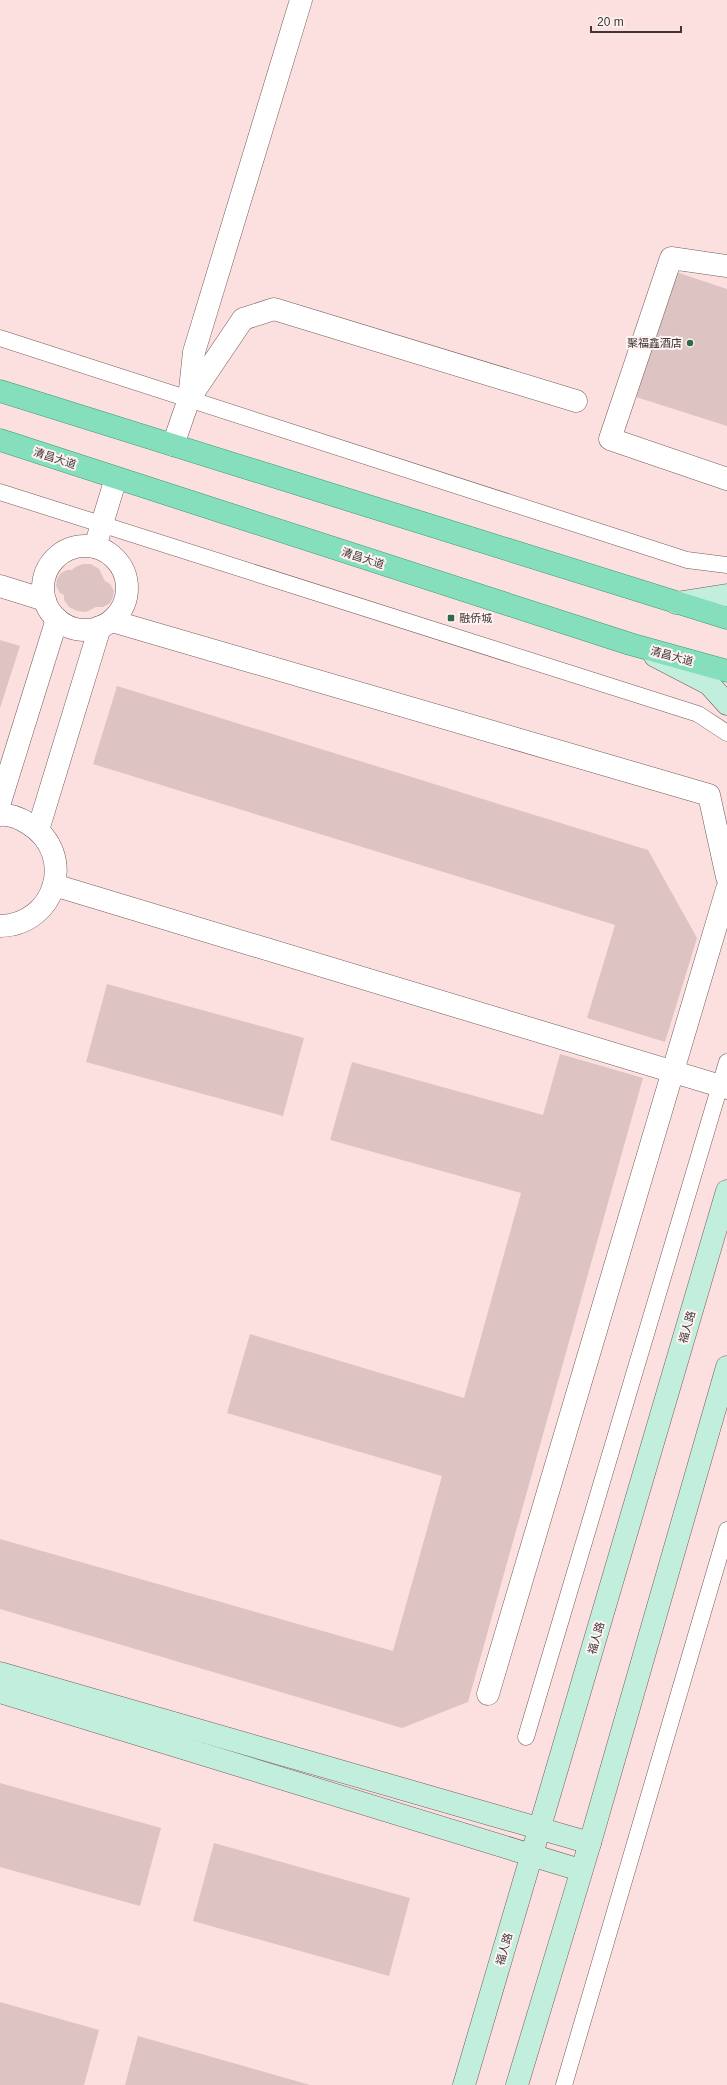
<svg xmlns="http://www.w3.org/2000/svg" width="727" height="2085" font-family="Helvetica,'Noto Sans SC',sans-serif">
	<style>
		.building { fill: #dec3c3 }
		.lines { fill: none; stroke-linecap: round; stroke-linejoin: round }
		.lane-casing { stroke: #735b5b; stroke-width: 17 }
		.street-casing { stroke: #735b5b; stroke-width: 23 }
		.secondary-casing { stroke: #735b5b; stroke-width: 23 }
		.primary-casing { stroke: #389670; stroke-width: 23 }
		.lane { stroke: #fff; stroke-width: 16 }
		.street { stroke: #fff; stroke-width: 22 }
		.secondary { stroke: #c2efdd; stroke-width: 22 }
		.primary { stroke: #85dfbc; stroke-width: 22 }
		.poi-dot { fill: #30674e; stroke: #fef2f2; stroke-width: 1.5 }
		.labels { text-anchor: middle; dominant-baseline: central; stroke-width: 4; stroke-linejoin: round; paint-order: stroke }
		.poi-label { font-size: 11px; fill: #403636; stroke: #fef2f2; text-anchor: end }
		.street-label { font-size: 11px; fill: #403636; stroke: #fef2f2 }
	</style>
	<rect width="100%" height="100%" fill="#fce0e0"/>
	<g class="building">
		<path d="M676,272L727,289V426L636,397Z"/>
		<path d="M83,564H91L99,569L105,581L110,584L114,591L113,597L110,603L103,607H96L86,612L77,611L69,607L64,600V595L60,593L56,586L57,579L61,573L67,570H72L75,567Z"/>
		<path d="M0,640L20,646L0,708Z"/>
		<path d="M117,686L648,850L697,938L665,1042L587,1018L615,925L93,764Z"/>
		<path d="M107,984L304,1038L283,1116L86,1062Z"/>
		<path d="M560,1054L643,1078L468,1702L402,1728L0,1609V1539L393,1651L442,1476L227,1413L250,1334L464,1398L521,1193L330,1140L352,1062L543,1115Z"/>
		<path d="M0,1783L161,1828L140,1906L0,1867Z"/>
		<path d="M214,1843L410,1898L389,1976L193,1921Z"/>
		<path d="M0,2002L99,2030L84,2085H0Z"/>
		<path d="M138,2036L310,2085H125Z"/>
	</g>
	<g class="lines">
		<g class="lane-casing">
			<g id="lane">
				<path d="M0,338L687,560L727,565"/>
				<path d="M0,492L698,714L727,733"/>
				<path d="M526,1737L727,1062"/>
				<path d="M564,2085L727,1530"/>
			</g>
		</g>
		<g class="street-casing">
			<g id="street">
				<path d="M727,266L671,258L610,439L727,479"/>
				<path d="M191,396L243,319L274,309L576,401"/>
				<path d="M173,445L189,399L194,352L301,0"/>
				<circle cx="85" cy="588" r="42"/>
				<path d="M95,547L116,478"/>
				<path d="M0,586L45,600"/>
				<path d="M112,621L709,795L727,877"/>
				<path d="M0,802L57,619"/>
				<path d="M0,815C10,814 21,819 29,824C77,854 56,925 0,926"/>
				<path d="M38,830L100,627"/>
				<path d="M54,885L727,1088"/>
				<path d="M488,1694L727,889"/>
			</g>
		</g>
		<g class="secondary-casing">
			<g id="secondary">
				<path d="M676,603L727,595"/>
				<path d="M655,656L709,684L727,704"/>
				<path d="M0,1673L590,1843"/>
				<path d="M0,1692L580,1870"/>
				<path d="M464,2085L727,1191"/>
				<path d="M517,2085L590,1843L727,1367"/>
			</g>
		</g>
		<g class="primary-casing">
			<g id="primary">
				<path d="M0,391L727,618"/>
				<path d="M0,440L630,644L727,671"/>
			</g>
		</g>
		<use href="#lane" class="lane"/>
		<use href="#street" class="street"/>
		<use href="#secondary" class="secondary"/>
		<use href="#primary" class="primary"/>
	</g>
	<g class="poi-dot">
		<circle cx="690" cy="343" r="4"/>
		<rect x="447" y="614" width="8" height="8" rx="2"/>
	</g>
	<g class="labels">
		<g class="poi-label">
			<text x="682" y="343">聚福鑫酒店</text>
			<text x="459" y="618" text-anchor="start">融侨城</text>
		</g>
		<g class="street-label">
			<text transform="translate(55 458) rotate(18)">清昌大道</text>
			<text transform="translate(363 558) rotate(18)">清昌大道</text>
			<text transform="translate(672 656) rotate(15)">清昌大道</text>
			<text transform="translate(687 1327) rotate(-74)">福人路</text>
			<text transform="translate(596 1638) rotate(-74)">福人路</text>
			<text transform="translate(504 1949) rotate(-74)">福人路</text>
		</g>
	</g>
	<path d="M591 26v6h90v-6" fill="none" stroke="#403636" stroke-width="2"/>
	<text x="597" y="26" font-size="12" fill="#403636" stroke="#fef2f2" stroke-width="3" paint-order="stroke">20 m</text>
</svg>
